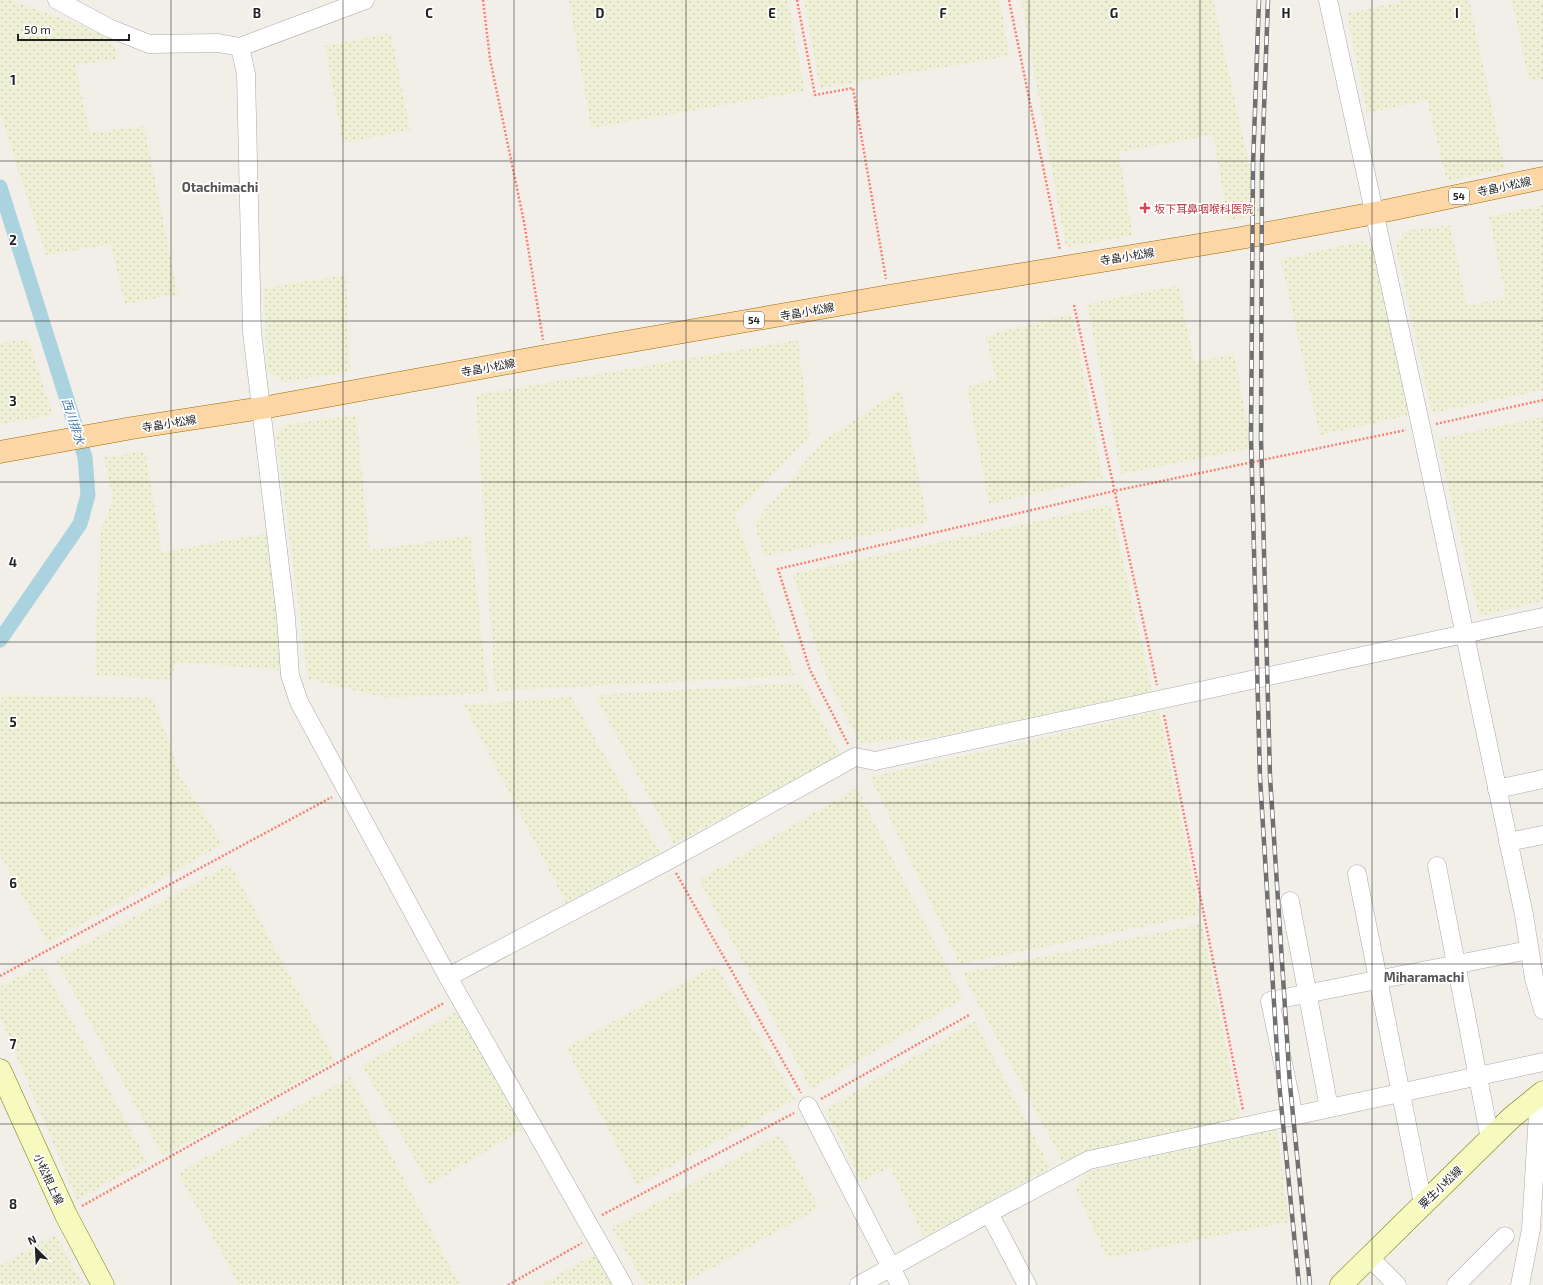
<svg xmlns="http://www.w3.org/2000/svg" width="1543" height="1285" font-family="'Exo 2','Noto Sans JP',sans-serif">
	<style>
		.farmland { fill: url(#farmland-dots) }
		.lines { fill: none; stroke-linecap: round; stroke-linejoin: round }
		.canal { stroke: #aad3df; stroke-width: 15 }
		.street-casing { stroke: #a9a9a9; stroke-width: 19 }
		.secondary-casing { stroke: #707d05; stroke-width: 23 }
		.primary-casing { stroke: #a06b00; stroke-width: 23 }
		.path { stroke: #fa8072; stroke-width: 2.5; stroke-dasharray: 2 2; stroke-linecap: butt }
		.street { stroke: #fff; stroke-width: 18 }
		.secondary { stroke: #f7fabf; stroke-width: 22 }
		.primary { stroke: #fcd6a4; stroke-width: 22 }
		.rail-casing { stroke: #707070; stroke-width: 4.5 }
		.rail { stroke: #fff; stroke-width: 3; stroke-dasharray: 9; stroke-linecap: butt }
		.grid { fill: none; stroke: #222; stroke-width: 1; stroke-opacity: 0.55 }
		.health-dot { fill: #e0444e; stroke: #fff; stroke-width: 1.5 }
		.labels { text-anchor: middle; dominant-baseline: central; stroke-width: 3.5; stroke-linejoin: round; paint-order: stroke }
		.shield { fill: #fff; stroke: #646464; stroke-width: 1 }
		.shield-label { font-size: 10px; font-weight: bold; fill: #222 }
		.street-label { font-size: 11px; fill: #222; stroke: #fff }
		.health-label { font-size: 11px; fill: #be3a42; stroke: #fff; text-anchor: start }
		.water-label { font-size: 12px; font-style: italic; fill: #4a7aab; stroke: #fff }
		.quarter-label { font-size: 13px; font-weight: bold; fill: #555; stroke: #fff }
		.grid-label { font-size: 13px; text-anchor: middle; font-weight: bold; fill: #222; stroke: #fff; stroke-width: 3.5; stroke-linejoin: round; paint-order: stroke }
	</style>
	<defs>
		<pattern id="farmland-dots" width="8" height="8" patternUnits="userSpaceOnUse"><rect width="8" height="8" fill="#eef0d5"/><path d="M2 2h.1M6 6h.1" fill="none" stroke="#ccceb7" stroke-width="1.8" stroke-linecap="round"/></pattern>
	</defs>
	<rect width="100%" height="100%" fill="#f2efe9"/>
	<g class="farmland">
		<path d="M0,0H10L112,37L118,59L75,65L90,133L144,126L178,294L125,304L111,244L46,255L0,113Z"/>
		<path d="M569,0H788L805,91L591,128Z"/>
		<path d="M804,0H1000L1009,56L820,88Z"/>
		<path d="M1021,0H1213L1260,215L1228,220L1213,135L1119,152L1133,236L1066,247Z"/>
		<path d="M1406,0H1469L1505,169L1447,181L1427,100L1367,113L1347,14Z"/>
		<path d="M1512,0H1543V79L1529,81Z"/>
		<path d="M391,33L410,130L343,143L325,46Z"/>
		<path d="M1543,205V390L1432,413L1396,247L1404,231L1450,225L1467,305L1506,298L1489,217Z"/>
		<path d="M1362,241L1376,254L1410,415L1320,435L1281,260Z"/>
		<path d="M346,275L350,372L283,382L267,371L264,288Z"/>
		<path d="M1179,285L1194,362L1234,354L1252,448L1121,474L1087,304Z"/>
		<path d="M1072,314L1103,478L989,504L967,387L996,378L986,336Z"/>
		<path d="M28,339L53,415L0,424V343Z"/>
		<path d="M798,340L810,435L734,515L795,676L495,691L476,395Z"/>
		<path d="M901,389L928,523L765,556L754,524L821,443Z"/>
		<path d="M356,415L370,550L471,536L488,693L386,698L308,679L276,434L284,425Z"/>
		<path d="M1543,417V601L1479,616L1437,439Z"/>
		<path d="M145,451L162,552L268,533L282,670L178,662L169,680L95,675L100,531L113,500L104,457Z"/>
		<path d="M1111,505L1152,692L936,737L859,743L823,668L793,574Z"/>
		<path d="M802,683L841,756L674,844L595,695Z"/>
		<path d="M4,695L153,698L181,777L223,844L48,943L0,855V702Z"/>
		<path d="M571,697L660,852L566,903L464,705Z"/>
		<path d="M1159,711L1200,915L960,964L870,777Z"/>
		<path d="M857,788L963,999L811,1089L699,880Z"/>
		<path d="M230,864L335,1061L163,1156L56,960Z"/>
		<path d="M1202,924L1241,1124L1062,1160L962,973Z"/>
		<path d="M42,965L147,1161L77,1200L0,1016V987Z"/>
		<path d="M716,965L795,1099L637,1185L566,1048Z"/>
		<path d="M458,1011L523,1129L429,1185L362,1065Z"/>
		<path d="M975,1021L1050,1168L924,1237L890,1167L862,1182L825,1110Z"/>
		<path d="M350,1077L460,1285H239L178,1173Z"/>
		<path d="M1277,1129L1289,1222L1107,1258L1076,1190L1089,1171Z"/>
		<path d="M780,1134L819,1208L681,1285H646L612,1228Z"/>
		<path d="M55,1234L83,1285H0V1266Z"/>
		<path d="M595,1254L613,1285H541Z"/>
	</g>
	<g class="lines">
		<path class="canal" d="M0,187L85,457L88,495L80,524L0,640"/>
		<g class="street-casing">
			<g id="street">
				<path d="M57,0L109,28L149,44L218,43L240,47L365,0"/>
				<path d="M1328,0L1421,427L1524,915L1534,978L1543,1010"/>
				<path d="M240,47L246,74L252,332L286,618L290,675L299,702L448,977L623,1285"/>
				<path d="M1497,789L1543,779"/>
				<path d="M1508,842L1543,835"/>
				<path d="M1437,866L1490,1139"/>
				<path d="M1357,874L1423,1204"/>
				<path d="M1290,901L1329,1108"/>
				<path d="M448,977L669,860L855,757L875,761L1543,617"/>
				<path d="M808,1106L900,1285"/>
				<path d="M1294,1116L1270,1001L1529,950"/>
				<path d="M989,1213L1089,1160L1543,1062"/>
				<path d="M1369,1257L1397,1285"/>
				<path d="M859,1285L989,1213L1027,1285"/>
				<path d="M1456,1285L1505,1236"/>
				<path d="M1520,1285L1531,1229L1539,1096"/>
			</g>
		</g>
		<g class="secondary-casing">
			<g id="secondary">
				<path d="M0,1070L66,1215L103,1285"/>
				<path d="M1341,1285L1511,1118L1543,1092"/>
			</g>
		</g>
		<g class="primary-casing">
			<path id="primary" d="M0,452L132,428L262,408L546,356L889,296L1241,238L1375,213L1543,178"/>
		</g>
		<g class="path">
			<path d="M483,0L490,59L524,222L543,340"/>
			<path d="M797,0L815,95L853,88L886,279"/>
			<path d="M1009,0L1060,250"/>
			<path d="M1074,305L1157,685"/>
			<path d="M1436,424L1543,400"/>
			<path d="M1164,715L1243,1110"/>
			<path d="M848,744L810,670L778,569L1114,491L1406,430"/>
			<path d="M676,873L801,1093"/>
			<path d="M0,976L332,797"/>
			<path d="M821,1099L969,1015"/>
			<path d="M82,1206L444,1003"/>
			<path d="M602,1215L794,1113"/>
			<path d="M508,1285L582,1243"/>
		</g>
		<use href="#street" class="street"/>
		<use href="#secondary" class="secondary"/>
		<use href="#primary" class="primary"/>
		<g class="rail-casing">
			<g id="rail">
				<path d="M1259,0L1253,165L1251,437L1260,778L1279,1083L1299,1285"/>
				<path d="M1268,0L1262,164L1261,438L1270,777L1290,1085L1310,1285"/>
			</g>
		</g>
		<use href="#rail" class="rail"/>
	</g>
	<path class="grid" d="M171,0V1285M343,0V1285M514,0V1285M686,0V1285M857,0V1285M1029,0V1285M1200,0V1285M1372,0V1285M0,161H1543M0,321H1543M0,482H1543M0,642H1543M0,803H1543M0,964H1543M0,1124H1543"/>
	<path class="health-dot" d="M1143 202h4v4h4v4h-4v4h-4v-4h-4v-4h4z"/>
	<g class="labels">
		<g class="shield">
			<rect x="1449" y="188" width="20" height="16" rx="3"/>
			<rect x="744" y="312" width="20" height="16" rx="3"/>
		</g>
		<g class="shield-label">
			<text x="1459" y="196">54</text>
			<text x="754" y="320">54</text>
		</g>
		<g class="street-label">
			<text transform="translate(1504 186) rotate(-12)">寺畠小松線</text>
			<text transform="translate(1127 256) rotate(-9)">寺畠小松線</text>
			<text transform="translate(807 311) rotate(-10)">寺畠小松線</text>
			<text transform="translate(488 367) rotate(-10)">寺畠小松線</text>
			<text transform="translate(169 423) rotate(-9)">寺畠小松線</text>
			<text transform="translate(49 1179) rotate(65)">小松根上線</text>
			<text transform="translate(1440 1187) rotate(-44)">粟生小松線</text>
		</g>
		<g class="health-label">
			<text x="1154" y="208">坂下耳鼻咽喉科医院</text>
		</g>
		<g class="water-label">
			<text transform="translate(74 421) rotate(72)">西川排水</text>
		</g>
		<g class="quarter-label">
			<text x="220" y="187">Otachimachi</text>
			<text x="1424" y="977">Miharamachi</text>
		</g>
	</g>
	<g class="grid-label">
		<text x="257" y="18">B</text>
		<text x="429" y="18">C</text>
		<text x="600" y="18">D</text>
		<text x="772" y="18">E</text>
		<text x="943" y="18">F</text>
		<text x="1114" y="18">G</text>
		<text x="1286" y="18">H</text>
		<text x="1457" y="18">I</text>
		<text x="13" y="85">1</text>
		<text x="13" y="245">2</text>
		<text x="13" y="406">3</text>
		<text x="13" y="567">4</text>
		<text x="13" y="727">5</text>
		<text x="13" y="888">6</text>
		<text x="13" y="1049">7</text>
		<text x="13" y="1209">8</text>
	</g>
	<g transform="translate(36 1249) rotate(336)" stroke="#ffffff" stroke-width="3" paint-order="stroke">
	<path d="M0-3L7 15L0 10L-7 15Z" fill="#222222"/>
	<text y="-6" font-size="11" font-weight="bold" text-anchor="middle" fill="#222222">N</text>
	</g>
	<path d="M18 34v6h111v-6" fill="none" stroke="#222222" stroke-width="2"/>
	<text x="24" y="34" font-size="12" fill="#222222" stroke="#ffffff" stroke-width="3" paint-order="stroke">50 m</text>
</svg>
